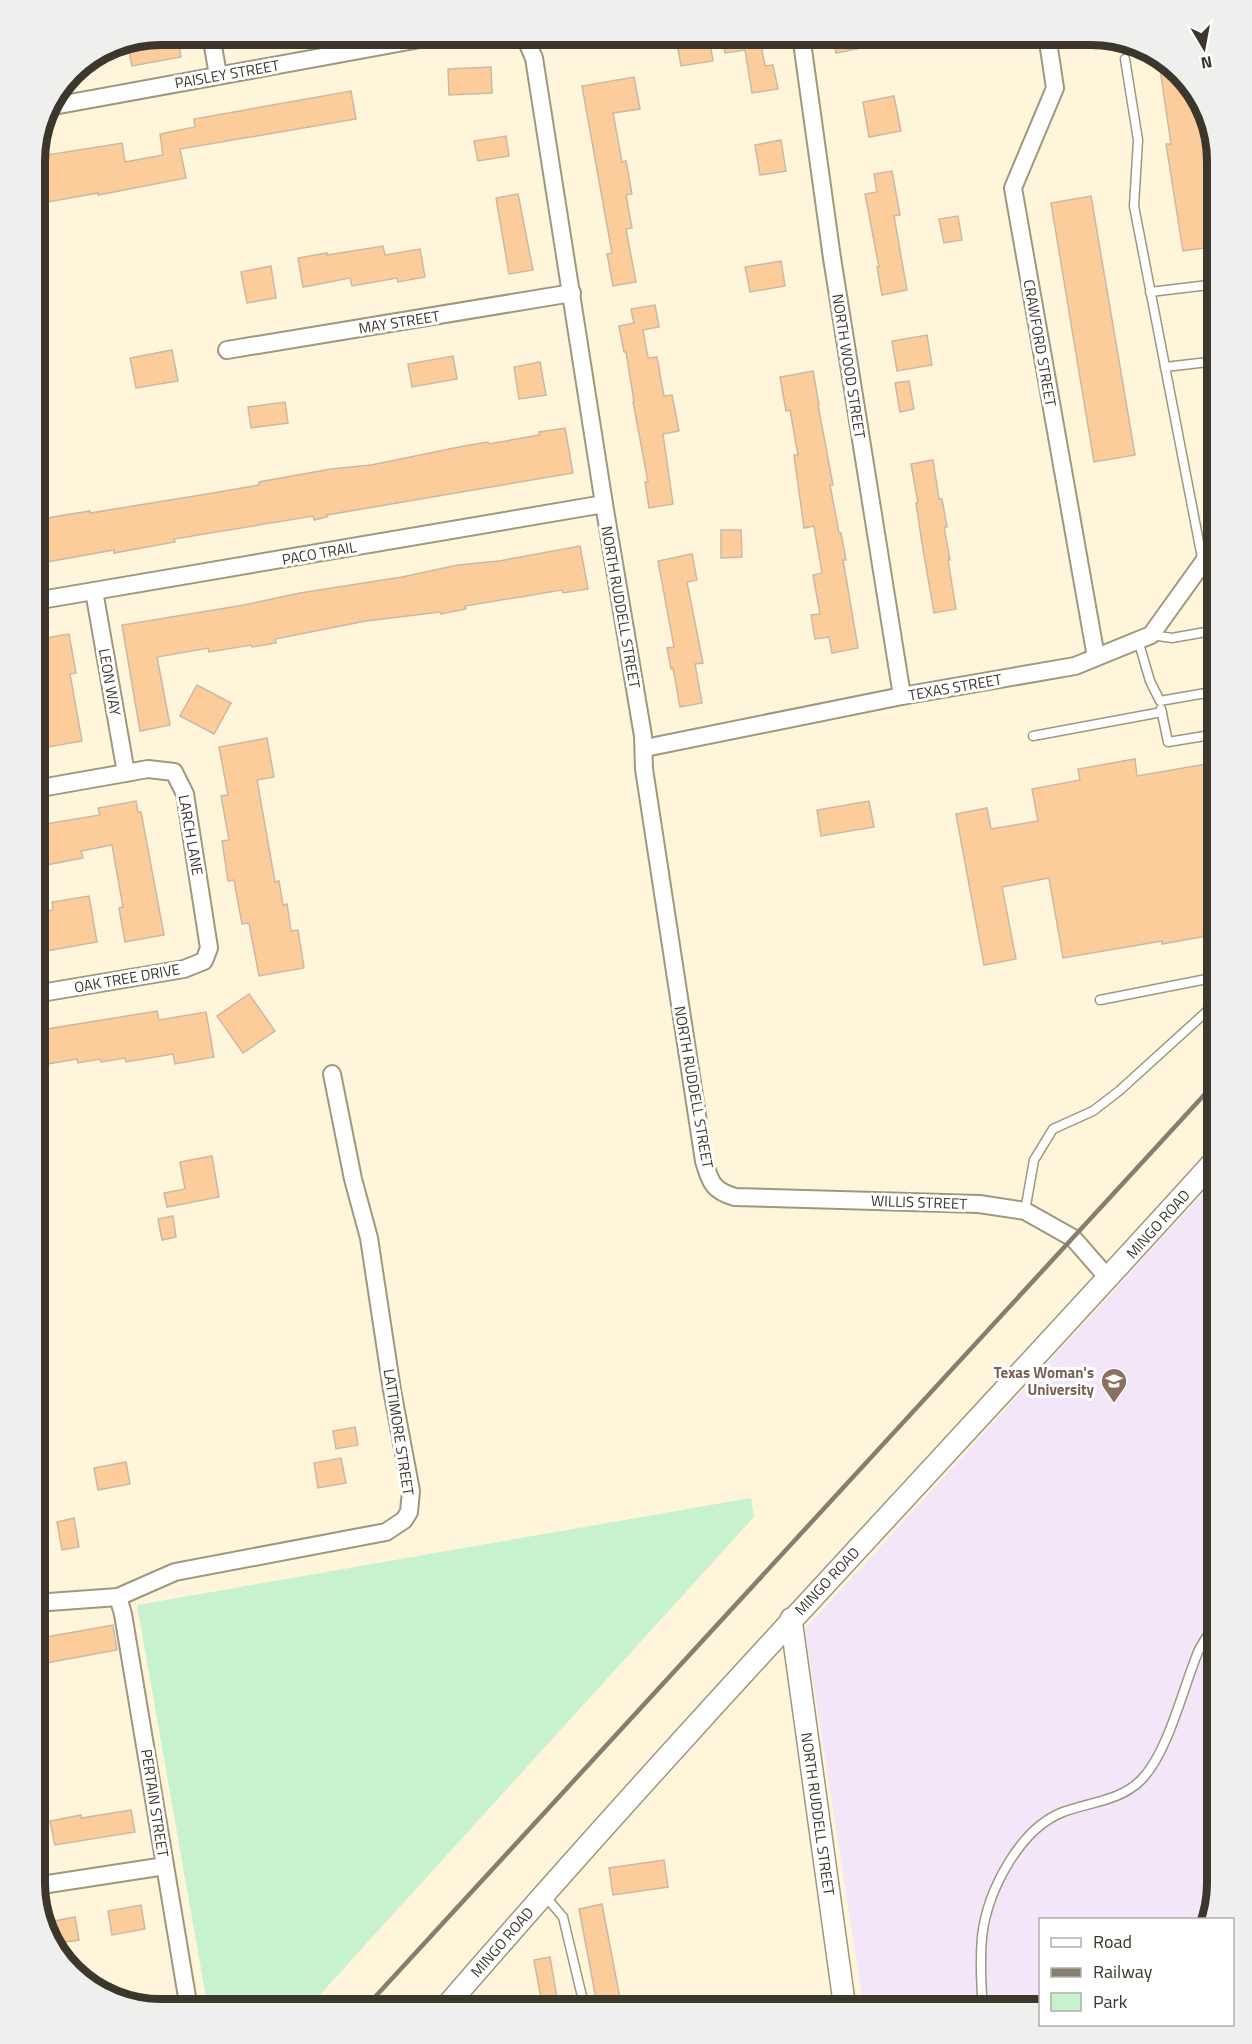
<svg xmlns="http://www.w3.org/2000/svg" width="1252" height="2044" font-family="'Titillium Web',sans-serif">
	<style>
		.education { fill: #f3e6f9 }
		.green { fill: #c8f2cd }
		.building { fill: #fccc9b; stroke: #ccb8a5; stroke-width: 1.5 }
		.lines { fill: none; stroke-linecap: round; stroke-linejoin: round }
		.service-casing { stroke: #a0977f; stroke-width: 11 }
		.minor-casing { stroke: #a0977f; stroke-width: 20 }
		.tertiary-casing { stroke: #a0977f; stroke-width: 24 }
		.service { stroke: #fff; stroke-width: 8 }
		.minor { stroke: #fff; stroke-width: 16 }
		.tertiary { stroke: #fff; stroke-width: 21 }
		.rail { stroke: #857f6f; stroke-width: 4.5 }
		.labels { text-anchor: middle; dominant-baseline: central; stroke-width: 6; stroke-linejoin: round; paint-order: stroke }
		.street-label { font-size: 15px; fill: #3b372d; stroke: #fff }
		.education-label { font-size: 15px; font-weight: bold; fill: #785e54; stroke: #fff; text-anchor: end }
		.rim { fill: none; stroke: #3b372d; stroke-width: 8 }
	</style>
	<rect width="100%" height="100%" fill="#fff5db"/>
	<path class="education" d="M1217,1178V1883L1208,1919L1040,1920V2009H864L805,1629Z"/>
	<path class="green" d="M751,1498L754,1517L307,2009H208L137,1605Z"/>
	<g class="building">
		<path d="M168,34H177L181,57L132,66L127,42Z"/>
		<path d="M721,35H759L765,66L773,65L778,89L752,93L745,50L725,53Z"/>
		<path d="M833,35H896V41L836,53Z"/>
		<path d="M710,43L713,61L681,66L678,49Z"/>
		<path d="M1158,55L1161,56L1204,105L1218,161V246L1183,251L1166,144H1171Z"/>
		<path d="M491,67L492,93L449,95L448,69Z"/>
		<path d="M634,77L640,109L613,113L622,162L626,161L632,194L626,195L632,228L626,229L636,282L613,286L607,254L612,253L582,86Z"/>
		<path d="M351,91L356,119L180,149L186,178L98,195V193L48,202L40,156L122,143L125,162L163,155L160,134L195,127L194,119Z"/>
		<path d="M894,96L901,131L869,137L863,102Z"/>
		<path d="M506,136L509,156L478,161L474,141Z"/>
		<path d="M781,140L786,171L760,175L755,145Z"/>
		<path d="M892,171L900,215L894,216L907,290L882,295L877,267H879L865,194L877,192L874,174Z"/>
		<path d="M518,194L533,270L509,274L496,198Z"/>
		<path d="M1091,196L1135,455L1094,462L1051,203Z"/>
		<path d="M958,216L962,240L944,243L939,219Z"/>
		<path d="M383,246L385,255L420,249L425,277L398,282L397,278L352,286L350,278L303,287L298,258L327,253V255Z"/>
		<path d="M781,261L785,286L750,292L745,267Z"/>
		<path d="M271,266L276,298L247,303L241,272Z"/>
		<path d="M655,305L659,327L643,330L648,358L657,357L664,396L672,395L679,431L663,434L673,504L649,508L645,482H648L633,402H634L626,352H624L619,326L634,323L631,309Z"/>
		<path d="M927,335L932,365L897,371L892,341Z"/>
		<path d="M172,350L178,381L136,388L130,358Z"/>
		<path d="M453,356L457,379L412,387L408,364Z"/>
		<path d="M540,362L546,395L519,399L514,367Z"/>
		<path d="M813,371L819,405H818L833,485H830L839,533H841L846,560H843L858,648L832,653L829,637L815,639L811,615L820,614L813,575L822,573L814,526L804,528L794,455H798L790,410L786,411L780,377Z"/>
		<path d="M909,381L914,409L900,412L895,383Z"/>
		<path d="M285,402L288,423L251,428L248,407Z"/>
		<path d="M565,428L573,473L327,515V517L314,520L313,516L174,539L175,542L114,553V550L35,564V520L90,511V513L213,493L259,485V482L331,469L371,465L464,446L488,442L489,444L539,435V432Z"/>
		<path d="M933,460L939,499H942L947,527H944L950,560H948L956,609L934,613L922,543L916,503H918L911,464Z"/>
		<path d="M721,530H741L742,557L721,558Z"/>
		<path d="M580,546L588,589L563,593L562,590L465,606L466,609L441,614L440,612L366,621L275,639L276,643L252,647L251,645L209,652L208,648L157,657L170,725L140,731L122,625L244,605L300,593L402,577L458,565L499,561Z"/>
		<path d="M692,554L697,580L687,582L703,663L695,664L702,703L680,707L673,668L671,669L667,648L674,647L658,561Z"/>
		<path d="M69,634L76,673L70,674L82,741L43,748L35,699V640Z"/>
		<path d="M197,685L231,703L214,734L180,716Z"/>
		<path d="M267,738L274,777L257,780L275,882L279,881L283,905L287,904L291,931L298,930L304,968L259,976L249,923L242,924L234,880L228,881L222,841L229,840L221,796L228,795L219,747Z"/>
		<path d="M1135,759L1137,776L1218,762L1217,934L1162,944V941L1063,958L1049,878L1002,887L1016,959L984,965L956,814L987,808L991,829L1038,821L1032,789L1080,780L1078,769Z"/>
		<path d="M136,801L138,812H141L164,935L125,942L119,908L123,907L112,845L81,851L83,858L46,865L39,825L100,815L98,808Z"/>
		<path d="M869,801L874,827L821,836L817,810Z"/>
		<path d="M89,896L97,942L35,953V913L53,910L52,902Z"/>
		<path d="M249,994L275,1031L243,1053L217,1016Z"/>
		<path d="M157,1011L159,1020L206,1012L214,1057L175,1064L173,1054L126,1062L125,1058L101,1062L100,1059L78,1063L77,1059L35,1066V1031Z"/>
		<path d="M212,1156L219,1197L167,1207L164,1193L185,1189L180,1162Z"/>
		<path d="M173,1216L176,1237L162,1240L158,1219Z"/>
		<path d="M355,1427L358,1445L336,1449L333,1431Z"/>
		<path d="M341,1458L346,1483L318,1488L314,1463Z"/>
		<path d="M126,1462L130,1484L98,1490L94,1468Z"/>
		<path d="M74,1518L79,1547L62,1550L57,1522Z"/>
		<path d="M113,1625L117,1650L35,1665V1639Z"/>
		<path d="M131,1810L135,1832L55,1845L50,1821L81,1815V1818Z"/>
		<path d="M664,1860L668,1887L613,1895L609,1868Z"/>
		<path d="M602,1904L622,2009H598L579,1909Z"/>
		<path d="M141,1905L145,1929L112,1935L108,1911Z"/>
		<path d="M75,1917L79,1940L52,1944L48,1922Z"/>
		<path d="M550,1957L559,2009H543L534,1960Z"/>
	</g>
	<g class="lines">
		<g class="service-casing">
			<g id="service">
				<path d="M1125,59L1138,140L1134,206L1203,563"/>
				<path d="M1150,292L1217,284"/>
				<path d="M1165,367L1217,361"/>
				<path d="M1151,635L1172,638L1217,630"/>
				<path d="M1138,640L1150,681L1160,701L1217,691"/>
				<path d="M1161,709L1168,742L1217,734"/>
				<path d="M1033,736L1162,712"/>
				<path d="M1100,1000L1217,977"/>
				<path d="M1025,1211L1034,1160L1053,1129L1093,1111L1119,1091L1205,1013L1217,999"/>
				<path d="M545,1896L563,1917L585,2009"/>
				<path d="M824,2009L844,2007"/>
				<path d="M983,2009C981,1985 980,1961 982,1937C987,1892 1019,1829 1063,1812C1090,1802 1120,1801 1141,1780C1168,1753 1183,1688 1198,1652C1203,1641 1211,1631 1217,1621"/>
			</g>
		</g>
		<g class="minor-casing">
			<g id="minor">
				<path d="M211,35L218,75"/>
				<path d="M524,35L534,58L604,504L643,736L644,769L704,1161C710,1182 713,1191 735,1197L979,1204L1025,1211L1073,1238L1108,1278"/>
				<path d="M801,35L832,258L902,696"/>
				<path d="M1047,35L1055,88L1013,188L1096,657"/>
				<path d="M48,107L442,35"/>
				<path d="M227,350L572,293"/>
				<path d="M94,591L126,773"/>
				<path d="M35,601L604,504"/>
				<path d="M645,748L902,696L1075,666L1151,635L1217,543"/>
				<path d="M35,994L184,969L204,961L209,948L185,794L174,772L148,769L35,789"/>
				<path d="M118,1597L123,1614L189,2009"/>
				<path d="M35,1603L118,1597L175,1572L386,1532L404,1520L409,1512L411,1491L392,1390L369,1238L353,1179L332,1074"/>
				<path d="M35,1886L165,1866"/>
			</g>
		</g>
		<g class="tertiary-casing">
			<g id="tertiary">
				<path d="M791,1619L845,2009"/>
				<path d="M444,2009C694,1719 960,1442 1217,1158"/>
			</g>
		</g>
		<use href="#service" class="service"/>
		<use href="#minor" class="minor"/>
		<use href="#tertiary" class="tertiary"/>
		<path class="rail" d="M364,2009L1217,1081"/>
	</g>
	<defs>
		<g id="university-pin" transform="scale(1.35)"><path d="M0 17L-7.5 6A9.5 9.5 0 1 1 7.5 6Z" fill="#8d6e63" stroke="#fff"/><path d="M0-5L7-2L0 1L-7-2ZM-4 1L0 2.5L4 1V4Q0 6-4 4Z" fill="#fff"/></g>
	</defs>
	<g fill-rule="evenodd">
		<use href="#university-pin" x="1114" y="1381"/>
	</g>
	<g class="labels">
		<g class="street-label">
			<text transform="translate(227 74) rotate(-10)">PAISLEY STREET</text>
			<text transform="translate(399 322) rotate(-9)">MAY STREET</text>
			<text transform="translate(1040 343) rotate(80)">CRAWFORD STREET</text>
			<text transform="translate(849 366) rotate(81)">NORTH WOOD STREET</text>
			<text transform="translate(319 553) rotate(-10)">PACO TRAIL</text>
			<text transform="translate(621 607) rotate(80)">NORTH RUDDELL STREET</text>
			<text transform="translate(110 682) rotate(80)">LEON WAY</text>
			<text transform="translate(955 687) rotate(-10)">TEXAS STREET</text>
			<text transform="translate(191 835) rotate(80)">LARCH LANE</text>
			<text transform="translate(127 978) rotate(-10)">OAK TREE DRIVE</text>
			<text transform="translate(694 1087) rotate(80)">NORTH RUDDELL STREET</text>
			<text transform="translate(919 1202) rotate(2)">WILLIS STREET</text>
			<text transform="translate(1158 1224) rotate(-48)">MINGO ROAD</text>
			<text transform="translate(399 1432) rotate(81)">LATTIMORE STREET</text>
			<text transform="translate(827 1581) rotate(-47)">MINGO ROAD</text>
			<text transform="translate(155 1803) rotate(81)">PERTAIN STREET</text>
			<text transform="translate(818 1814) rotate(82)">NORTH RUDDELL STREET</text>
			<text transform="translate(502 1942) rotate(-49)">MINGO ROAD</text>
		</g>
		<g class="education-label">
			<text x="1094" y="1372">Texas Woman's<tspan x="1094" dy="17">University</tspan></text>
		</g>
	</g>
	<path d="M0 0H1252V2044H0ZM161 45H1091A116 116 0 0 1 1207 161V1883A116 116 0 0 1 1091 1999H161A116 116 0 0 1 45 1883V161A116 116 0 0 1 161 45Z" fill="#efefee" fill-rule="evenodd"/>
	<path class="rim" d="M161 45H1091A116 116 0 0 1 1207 161V1883A116 116 0 0 1 1091 1999H161A116 116 0 0 1 45 1883V161A116 116 0 0 1 161 45Z"/>
	<rect x="1039" y="1918" width="195" height="108" fill="#ffffff" stroke="#b1afab" stroke-width="1.5"/>
	<rect x="1051" y="1938" width="30" height="9" fill="#ffffff" stroke="#b1afab" stroke-width="1.5"/>
	<text x="1093" y="1948" font-size="18" fill="#3b372d">Road</text>
	<rect x="1051" y="1968" width="30" height="9" fill="#857f6f" stroke="#b1afab" stroke-width="1.5"/>
	<text x="1093" y="1978" font-size="18" fill="#3b372d">Railway</text>
	<rect x="1051" y="1993" width="30" height="18" fill="#c8f2cd" stroke="#b1afab" stroke-width="1.5"/>
	<text x="1093" y="2008" font-size="18" fill="#3b372d">Park</text>
	<g transform="translate(1204 48) rotate(170)" stroke="#ffffff" stroke-width="4.5" paint-order="stroke">
	<path d="M0-4.5L10 22L0 15L-10 22Z" fill="#3b372d"/>
	<text y="-9" font-size="16" font-weight="bold" text-anchor="middle" fill="#3b372d">N</text>
	</g>
</svg>
